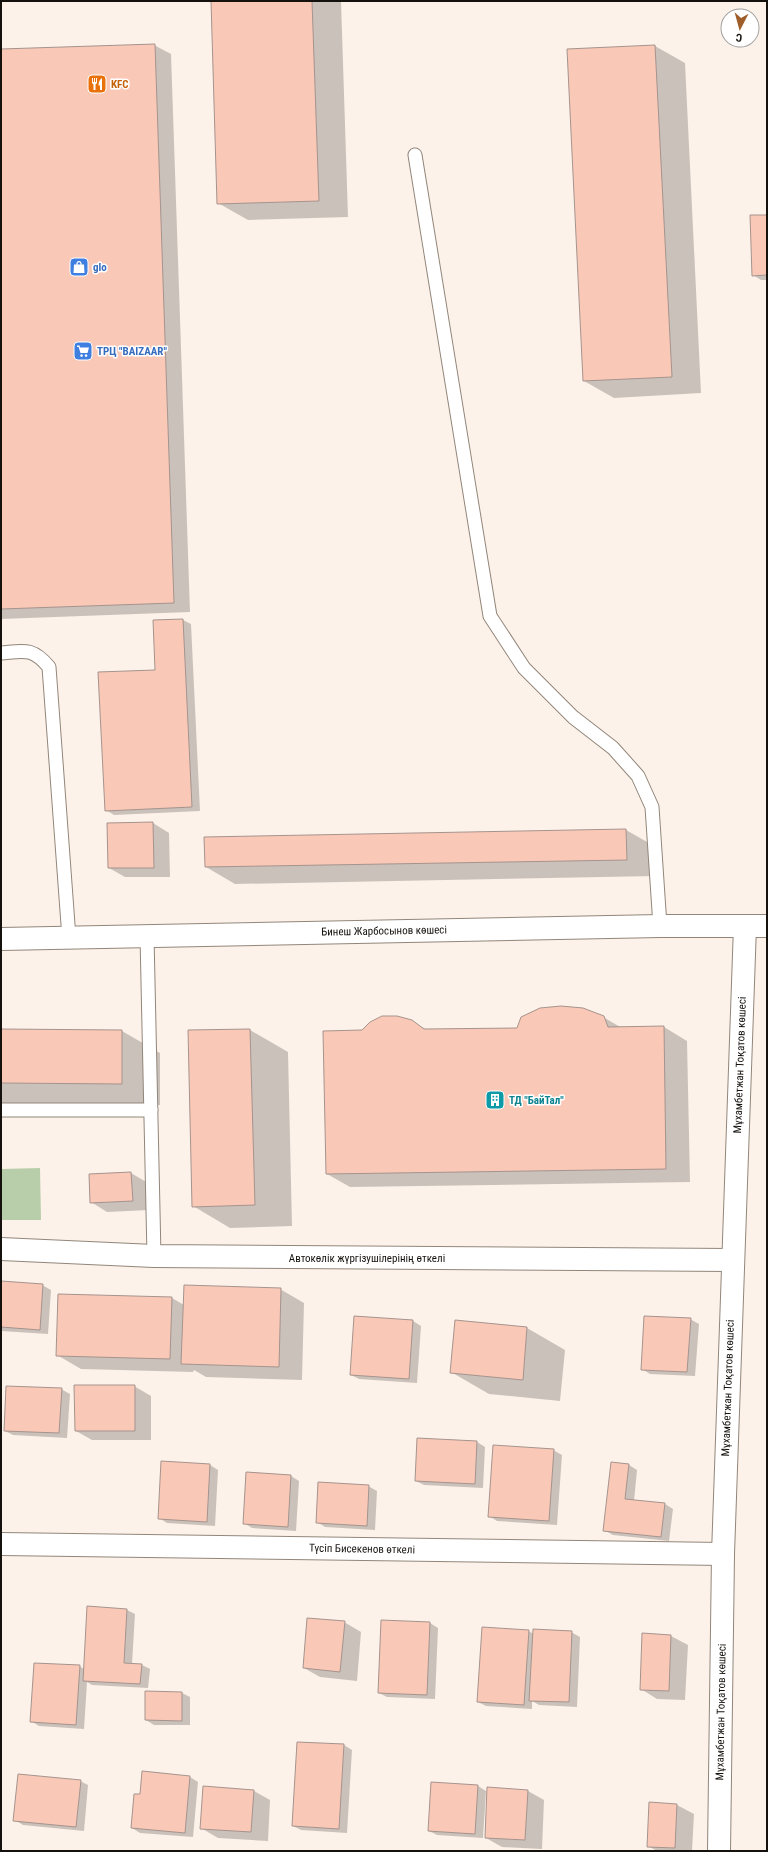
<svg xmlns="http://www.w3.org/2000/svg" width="768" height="1852" font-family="'Roboto Condensed',sans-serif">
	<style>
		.green { fill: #b8ceab }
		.shadow { fill: #0003 }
		.building { fill: #fac8b6; stroke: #a5948e }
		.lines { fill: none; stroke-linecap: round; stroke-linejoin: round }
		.service-casing { stroke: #92867b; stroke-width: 15 }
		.minor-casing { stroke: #92867b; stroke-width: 24 }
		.tertiary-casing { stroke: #92867b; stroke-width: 24 }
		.service { stroke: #fff; stroke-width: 13 }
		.minor { stroke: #fff; stroke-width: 22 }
		.tertiary { stroke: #fff; stroke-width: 22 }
		.labels { text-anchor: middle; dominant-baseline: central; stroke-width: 3; stroke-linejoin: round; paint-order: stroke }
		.food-label { font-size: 11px; font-weight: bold; fill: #c56008; stroke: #fff; text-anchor: start }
		.shop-label { font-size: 11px; font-weight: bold; fill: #366cbe; stroke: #fff; text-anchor: start }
		.street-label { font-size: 11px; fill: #15110d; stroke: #fff }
		.culture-label { font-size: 11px; font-weight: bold; fill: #0d838f; stroke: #fff; text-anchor: start }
	</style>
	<rect width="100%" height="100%" fill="#fdf2e9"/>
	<path class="green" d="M40,1168L41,1220H1V1169Z"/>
	<g class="shadow">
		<path d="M212,1H341L348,217L248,220L218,203Z"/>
		<path d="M154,45L171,54L190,612L1,619V50Z"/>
		<path d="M655,46L685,63L701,393L614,398L584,381L568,50Z"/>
		<path d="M767,216V280H761L753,275Z"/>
		<path d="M183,620L191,624L200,811L114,815L106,810L156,670Z"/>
		<path d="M153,823L169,833L170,877H125L109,868Z"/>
		<path d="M626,830L656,847V876L235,884L206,867L205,838Z"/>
		<path d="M603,1017L622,1028L664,1027L687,1041L690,1182L350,1187L327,1174L363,1031L412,1021L427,1030L518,1029Z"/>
		<path d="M1,1030L122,1031L160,1053V1105L1,1104Z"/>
		<path d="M250,1030L288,1052L292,1226L230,1228L193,1206Z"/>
		<path d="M131,1173L148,1183L149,1210L107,1212L91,1202L90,1175Z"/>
		<path d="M1,1282L42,1285L51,1290L48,1334L1,1331Z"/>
		<path d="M280,1289L304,1303L302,1380L206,1377L194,1370L193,1372L81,1369L57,1355L172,1298L184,1305Z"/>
		<path d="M690,1319L699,1324L695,1376L650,1374L642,1369Z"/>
		<path d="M413,1321L421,1326L417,1383L359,1379L351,1375Z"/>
		<path d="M456,1321L527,1328L565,1350L560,1401L489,1394L451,1372Z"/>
		<path d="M134,1386L151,1396V1440H92L76,1431Z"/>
		<path d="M61,1389L70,1394L67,1438L13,1435L5,1431Z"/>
		<path d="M477,1442L485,1447L483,1488L424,1485L416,1481Z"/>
		<path d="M553,1450L562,1455L557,1525L497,1521L489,1516Z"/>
		<path d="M210,1465L218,1470L215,1526L167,1523L159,1518Z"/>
		<path d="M629,1465L637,1470L634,1501L665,1504L673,1509L669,1541L613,1535L604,1530Z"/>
		<path d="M247,1473L291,1476L299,1481L296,1531L252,1528L244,1523Z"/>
		<path d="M368,1486L377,1491L375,1530L325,1527L317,1522Z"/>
		<path d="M88,1607L127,1610L135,1614L132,1664L142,1665L150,1669L148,1688L92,1685L87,1682L84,1729L39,1726L31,1721L79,1666L84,1669Z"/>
		<path d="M382,1621L430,1623L438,1628L435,1699L387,1697L379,1693Z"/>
		<path d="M344,1622L361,1632L357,1681L320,1677L304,1668Z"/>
		<path d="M528,1631L534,1634L571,1632L580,1637L577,1707L539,1705L532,1701V1709L486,1706L478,1702Z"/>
		<path d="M643,1634L671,1636L688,1645L685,1700L657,1699L641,1689Z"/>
		<path d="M182,1693L190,1697V1725H154L146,1720Z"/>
		<path d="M344,1745L352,1750L347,1833L301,1830L293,1826Z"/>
		<path d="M143,1772L190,1777L198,1782L193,1837L140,1833L132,1828L141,1795Z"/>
		<path d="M80,1781L88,1785L84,1831L23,1825L15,1820Z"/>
		<path d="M478,1786L486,1791L483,1838L437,1835L429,1831Z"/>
		<path d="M254,1791L270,1800L268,1841L218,1838L201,1828Z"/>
		<path d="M528,1791L544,1800L542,1849L502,1847L486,1838Z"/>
		<path d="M650,1803L677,1805L694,1814L692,1851H657L648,1846Z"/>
	</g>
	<g class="building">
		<path d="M211,1H312L319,201L217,204Z"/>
		<path d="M155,44L174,603L1,609V49Z"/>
		<path d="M655,45L672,377L583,381L567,49Z"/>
		<path d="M750,215H767V275L752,276Z"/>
		<path d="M183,619L192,807L105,811L98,672L155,670L153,620Z"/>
		<path d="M153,822L154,868H108L107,823Z"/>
		<path d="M626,829L627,860L205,867L204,837Z"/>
		<path d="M561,1006L583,1008L604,1016L608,1027L664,1026L666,1169L326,1174L323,1031L362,1030L370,1022L382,1016H397L412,1020L424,1029L517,1028L521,1017L540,1008Z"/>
		<path d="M1,1029L122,1030V1084L1,1083Z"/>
		<path d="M250,1029L255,1205L192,1207L188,1030Z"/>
		<path d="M131,1172L133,1201L90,1203L89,1174Z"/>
		<path d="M1,1281L43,1284L40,1330L1,1327Z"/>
		<path d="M184,1285L281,1288L279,1367L181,1364Z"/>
		<path d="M58,1294L172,1297L170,1359L56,1356Z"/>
		<path d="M354,1316L413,1320L409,1379L350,1375Z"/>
		<path d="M644,1316L691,1318L687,1372L641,1370Z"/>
		<path d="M455,1320L527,1327L523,1380L450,1373Z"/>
		<path d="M74,1385H135V1431H75Z"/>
		<path d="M6,1386L62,1388L59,1433L4,1431Z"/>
		<path d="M417,1438L477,1441L475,1484L415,1481Z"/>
		<path d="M493,1445L554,1449L549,1521L488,1517Z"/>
		<path d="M161,1461L210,1464L207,1522L158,1519Z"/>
		<path d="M611,1462L629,1464L625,1499L665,1503L661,1537L603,1531Z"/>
		<path d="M246,1472L291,1475L288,1527L243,1524Z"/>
		<path d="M318,1482L369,1485L367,1526L316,1523Z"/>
		<path d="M87,1606L127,1609L124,1663L142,1664L140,1684L83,1681Z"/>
		<path d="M307,1618L345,1621L340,1672L303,1668Z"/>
		<path d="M381,1620L430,1622L427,1695L378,1693Z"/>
		<path d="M482,1627L529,1630L524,1705L477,1702Z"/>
		<path d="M533,1629L572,1631L569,1702L529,1701Z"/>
		<path d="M642,1633L671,1635L669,1691L640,1690Z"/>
		<path d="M34,1663L80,1665L76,1725L30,1722Z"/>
		<path d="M145,1691L182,1692V1721L145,1720Z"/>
		<path d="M297,1742L344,1744L339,1829L292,1826Z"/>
		<path d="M142,1771L190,1776L185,1833L131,1828L134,1794H140Z"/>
		<path d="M18,1774L81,1780L76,1827L13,1821Z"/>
		<path d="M431,1782L478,1785L475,1834L428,1831Z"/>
		<path d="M203,1786L254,1790L251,1832L200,1829Z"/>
		<path d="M487,1787L528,1790L525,1840L485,1838Z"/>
		<path d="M649,1802L677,1804L675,1848L647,1847Z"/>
	</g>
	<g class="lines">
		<g class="service-casing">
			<g id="service">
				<path d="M415,155L490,616L524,668L573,717L613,748L638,776L652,807L660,926"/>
				<path d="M1,653C24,651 32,647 49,667L69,938"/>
				<path d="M147,936L154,1256"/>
				<path d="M1,1110H151"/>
			</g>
		</g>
		<g class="minor-casing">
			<g id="minor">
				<path d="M1,1249L154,1256L732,1260"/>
				<path d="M1,1544L723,1554"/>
				<path d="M719,1851L723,1554L745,926"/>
			</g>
		</g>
		<g class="tertiary-casing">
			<path id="tertiary" d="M1,939L660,926H767"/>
		</g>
		<use href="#service" class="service"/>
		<use href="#minor" class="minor"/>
		<use href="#tertiary" class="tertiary"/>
	</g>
	<defs>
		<g id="restaurant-square" transform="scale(1)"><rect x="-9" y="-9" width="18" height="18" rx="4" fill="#e8710a" stroke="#fff"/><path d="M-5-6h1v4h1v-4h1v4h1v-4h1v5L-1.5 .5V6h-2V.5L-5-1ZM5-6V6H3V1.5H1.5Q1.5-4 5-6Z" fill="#fff"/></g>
		<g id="shop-square" transform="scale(1)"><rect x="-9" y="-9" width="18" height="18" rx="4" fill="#3f7fe0" stroke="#fff"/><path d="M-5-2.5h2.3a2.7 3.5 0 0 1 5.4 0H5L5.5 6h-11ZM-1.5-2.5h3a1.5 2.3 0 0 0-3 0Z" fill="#fff"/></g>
		<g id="supermarket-square" transform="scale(1)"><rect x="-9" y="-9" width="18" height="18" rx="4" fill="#3f7fe0" stroke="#fff"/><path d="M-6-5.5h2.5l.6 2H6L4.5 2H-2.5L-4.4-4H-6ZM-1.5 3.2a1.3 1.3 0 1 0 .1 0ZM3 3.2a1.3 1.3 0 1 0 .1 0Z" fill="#fff"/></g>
		<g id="building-square" transform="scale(1)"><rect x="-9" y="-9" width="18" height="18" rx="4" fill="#0f9aa8" stroke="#fff"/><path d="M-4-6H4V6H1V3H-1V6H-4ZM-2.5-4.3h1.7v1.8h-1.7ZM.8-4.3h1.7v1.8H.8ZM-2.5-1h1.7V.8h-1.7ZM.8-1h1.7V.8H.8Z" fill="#fff"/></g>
	</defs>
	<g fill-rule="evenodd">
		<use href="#restaurant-square" x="97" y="84"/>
		<use href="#shop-square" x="79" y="267"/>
		<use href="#supermarket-square" x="83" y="351"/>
		<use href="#building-square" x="495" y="1100"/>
	</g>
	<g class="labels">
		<g class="food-label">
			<text x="111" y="84">KFC</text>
		</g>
		<g class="shop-label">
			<text x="93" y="267">glo</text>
			<text x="97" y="351">ТРЦ "BAIZAAR"</text>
		</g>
		<g class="street-label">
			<text transform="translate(384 931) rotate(-1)">Бинеш Жарбосынов көшесі</text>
			<text transform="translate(740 1065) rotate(-88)">Мұхамбетжан Тоқатов көшесі</text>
			<text x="367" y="1258">Автокөлік жүргізушілерінің өткелі</text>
			<text transform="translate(728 1388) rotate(-88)">Мұхамбетжан Тоқатов көшесі</text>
			<text transform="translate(362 1549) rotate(1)">Түсіп Бисекенов өткелі</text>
			<text transform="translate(721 1712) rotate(-89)">Мұхамбетжан Тоқатов көшесі</text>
		</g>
		<g class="culture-label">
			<text x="509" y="1100">ТД "БайТал"</text>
		</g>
	</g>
	<rect width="768" height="1852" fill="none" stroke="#15110d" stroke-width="4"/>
	<g transform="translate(740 28) rotate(186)"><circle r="19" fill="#ffffff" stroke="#a1a09e"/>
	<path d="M0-3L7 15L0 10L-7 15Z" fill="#9f5d29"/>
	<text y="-6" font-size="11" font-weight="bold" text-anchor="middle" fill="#15110d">С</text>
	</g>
</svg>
